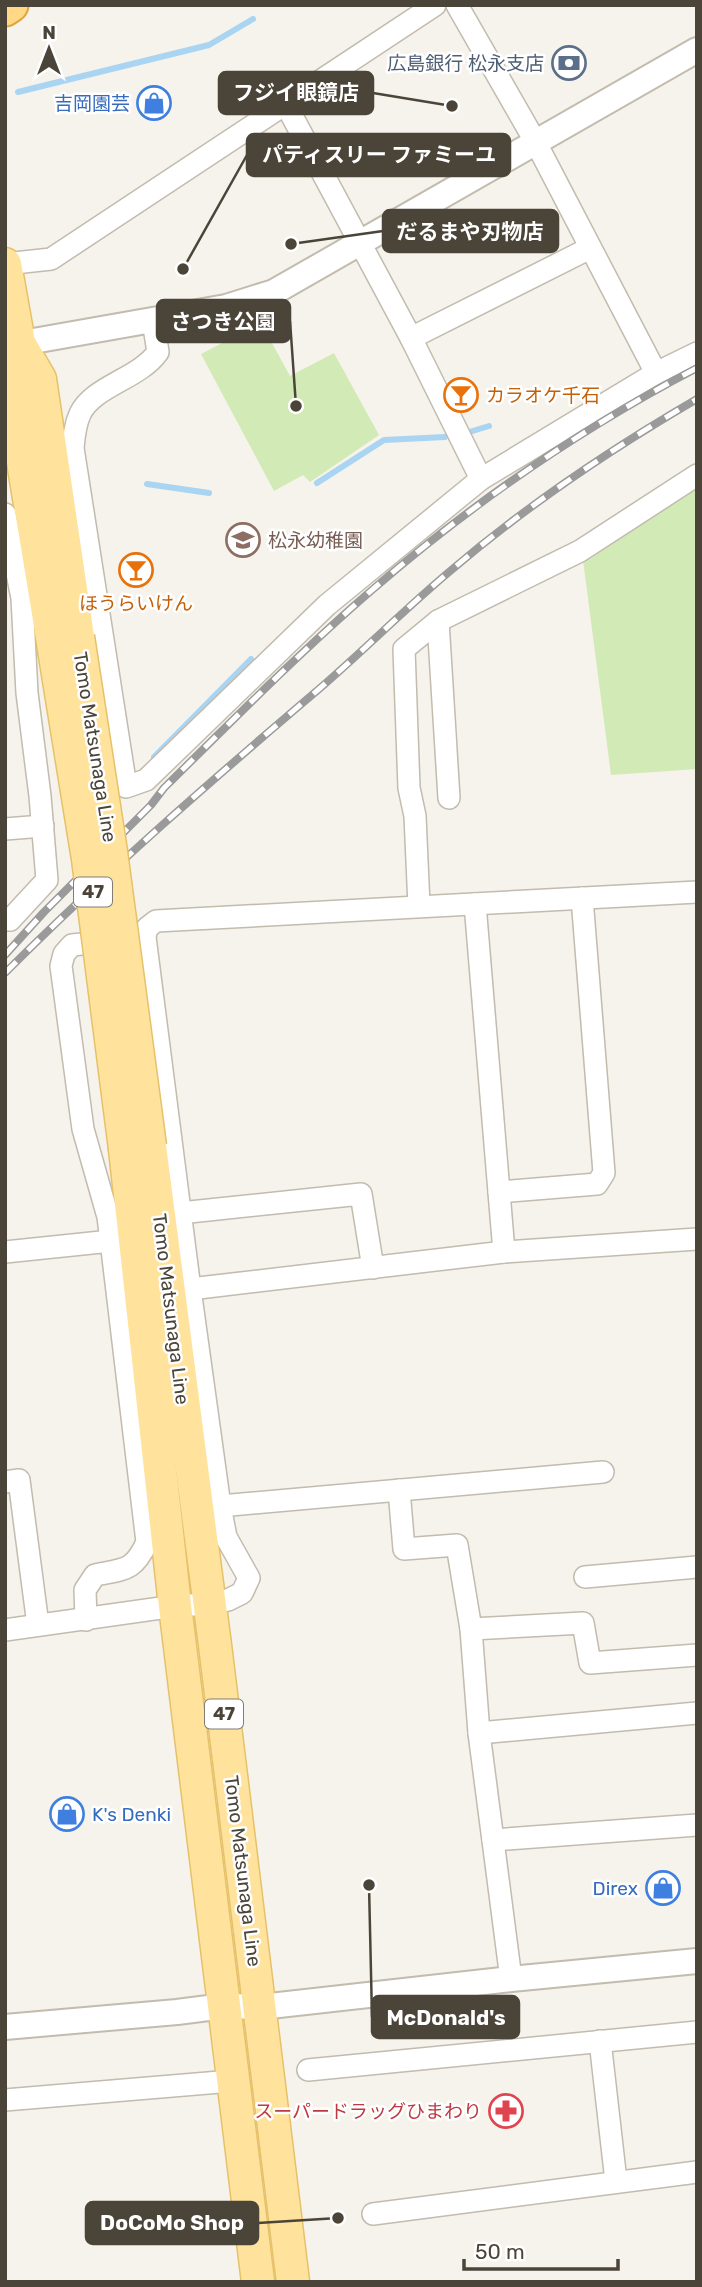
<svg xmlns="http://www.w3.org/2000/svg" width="702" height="2287" font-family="Rubik,'Noto Sans JP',sans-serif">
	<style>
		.green { fill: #d2eab5 }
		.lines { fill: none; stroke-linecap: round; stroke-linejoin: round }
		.stream { stroke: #a9d4f2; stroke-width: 6 }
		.minor-casing { stroke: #c2bbae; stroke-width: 24 }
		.tertiary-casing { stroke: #c2bbae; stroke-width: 28 }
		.primary-casing { stroke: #e6c16a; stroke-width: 35 }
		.trunk-casing { stroke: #e0a43c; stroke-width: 37 }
		.minor { stroke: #fff; stroke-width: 21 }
		.tertiary { stroke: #fff; stroke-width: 24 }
		.primary { stroke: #ffe39c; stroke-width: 32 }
		.trunk { stroke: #ffd985; stroke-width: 33 }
		.rail-casing { stroke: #9a9a9a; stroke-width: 8 }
		.rail { stroke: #fff; stroke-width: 5; stroke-dasharray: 16; stroke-linecap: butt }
		.primary-bridge-casing { stroke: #e6c16a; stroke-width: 35; stroke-linecap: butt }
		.primary-bridge { stroke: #ffe39c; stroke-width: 32 }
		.labels { text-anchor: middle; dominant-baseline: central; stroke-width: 5; stroke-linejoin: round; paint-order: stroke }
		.shield { fill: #fff; stroke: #817c74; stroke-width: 2 }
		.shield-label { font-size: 18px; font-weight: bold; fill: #4b4439 }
		.service-label { font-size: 19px; fill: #4e5e75; stroke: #fff; text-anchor: end }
		.shop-label { font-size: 19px; fill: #366cbe; stroke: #fff; text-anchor: end }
		.food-label { font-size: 19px; fill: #c56008; stroke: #fff; text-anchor: start }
		.education-label { font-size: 19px; fill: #785e54; stroke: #fff; text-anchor: start }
		.street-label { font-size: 19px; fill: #4b4439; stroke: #fff }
		.health-label { font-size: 19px; fill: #be3a42; stroke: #fff; text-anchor: end }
		.leader { fill: none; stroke: #4b4439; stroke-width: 2.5 }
		.callout-dot { fill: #4b4439; stroke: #fff; stroke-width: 2.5 }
		.callout { fill: #4b4439; stroke: #4b4439; stroke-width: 2.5 }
		.callout-label { font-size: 21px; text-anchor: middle; font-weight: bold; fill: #fff }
	</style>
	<rect width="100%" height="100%" fill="#f6f3ec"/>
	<g class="green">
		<path d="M261,323L290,376L334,353L379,435L310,482L303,475L274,491L201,354Z"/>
		<path d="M697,486V769L611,775L583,560L590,559Z"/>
	</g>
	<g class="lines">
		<g class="stream">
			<path d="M18,92L209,45L253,19"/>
			<path d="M466,433L489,426"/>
			<path d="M317,483L384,440L445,437"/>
			<path d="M147,484L209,493"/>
			<path d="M154,757L251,659"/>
		</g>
		<g class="minor-casing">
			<g id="minor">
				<path d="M457,5L535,141L656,373L697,353"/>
				<path d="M285,103L411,338L481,479"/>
				<path d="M5,264L51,259L435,5"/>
				<path d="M153,321L158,352C139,379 93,386 80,414C75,425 74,436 73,448L126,787L146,780L327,605L481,479L656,373"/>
				<path d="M411,338L590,248"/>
				<path d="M5,514L22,598L27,693L40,796L47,880L10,920H5"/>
				<path d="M438,621L449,798"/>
				<path d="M5,829L43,826"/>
				<path d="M475,904L504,1252"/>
				<path d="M419,906L415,816L409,788L404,649L438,621L580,551L697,475"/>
				<path d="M499,1192L597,1184L604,1173L582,898"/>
				<path d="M180,1213L361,1194L373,1268"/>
				<path d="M5,1252L111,1241"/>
				<path d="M190,1289L504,1252L697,1239"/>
				<path d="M5,1482L19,1480L38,1625"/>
				<path d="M399,1490L404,1549L457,1545L471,1629L479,1733L511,1979"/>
				<path d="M220,1506L603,1472"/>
				<path d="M585,1577L697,1567"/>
				<path d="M86,1620L85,1590L95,1575C125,1569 134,1571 147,1542L111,1241L108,1217L83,1129L61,966L64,954L72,945L111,941"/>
				<path d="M471,1629L583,1623L590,1663L697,1655"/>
				<path d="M5,1630L175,1606L209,1604L228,1600L242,1593L249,1578L226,1537L220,1506L190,1289L145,937L147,928L156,921L697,892"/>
				<path d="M479,1733L697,1713"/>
				<path d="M493,1840L697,1825"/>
				<path d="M600,2041L616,2181"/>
				<path d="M308,2070L697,2032"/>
				<path d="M5,2100L232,2081"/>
				<path d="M373,2214L697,2172"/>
			</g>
		</g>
		<g class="tertiary-casing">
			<g id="tertiary">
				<path d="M5,346L226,307L274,292L697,50"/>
				<path d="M5,2027L177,2012L224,2006L261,2007L511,1979L697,1961"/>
			</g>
		</g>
		<g class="primary-casing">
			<g id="primary">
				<path d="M5,264L19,343L40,379L78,637"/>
				<path d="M19,343L10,383L52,637"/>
				<path d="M150,1146L215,1645L293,2282"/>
				<path d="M125,1149L175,1606L258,2282"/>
			</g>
		</g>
		<g class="trunk-casing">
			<path id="trunk" d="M5,9L11,5"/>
		</g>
		<use href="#minor" class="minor"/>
		<use href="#tertiary" class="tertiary"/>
		<use href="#primary" class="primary"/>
		<use href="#trunk" class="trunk"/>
		<g class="rail-casing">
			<g id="rail">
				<path d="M5,955L44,912L151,805L164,788C232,721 300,652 372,590C470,505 582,428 697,368"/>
				<path d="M5,973C105,873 212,780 319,689C363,651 405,609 449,572C525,507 611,449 697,399"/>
			</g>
		</g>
		<use href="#rail" class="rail"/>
		<g class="primary-bridge-casing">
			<g id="primary-bridge">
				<path d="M52,637L88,859L125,1149"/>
				<path d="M78,637L111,852L150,1146"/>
			</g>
		</g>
		<use href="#primary-bridge" class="primary-bridge"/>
	</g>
	<defs>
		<g id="bank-ring" transform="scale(1.75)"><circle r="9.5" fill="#fff" stroke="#5c6f8a" stroke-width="1.5"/><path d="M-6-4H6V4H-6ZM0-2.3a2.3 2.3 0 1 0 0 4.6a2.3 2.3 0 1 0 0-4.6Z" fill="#5c6f8a"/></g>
		<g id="shop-ring" transform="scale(1.75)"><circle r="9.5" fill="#fff" stroke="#3f7fe0" stroke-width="1.5"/><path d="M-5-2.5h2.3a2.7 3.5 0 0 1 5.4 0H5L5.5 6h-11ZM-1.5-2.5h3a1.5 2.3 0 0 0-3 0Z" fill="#3f7fe0"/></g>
		<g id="bar-ring" transform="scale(1.75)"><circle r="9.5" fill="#fff" stroke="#e8710a" stroke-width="1.5"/><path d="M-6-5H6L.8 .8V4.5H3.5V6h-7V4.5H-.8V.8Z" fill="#e8710a"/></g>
		<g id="school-ring" transform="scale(1.75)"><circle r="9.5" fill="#fff" stroke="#8d6e63" stroke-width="1.5"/><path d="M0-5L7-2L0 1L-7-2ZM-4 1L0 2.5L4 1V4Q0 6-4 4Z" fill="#8d6e63"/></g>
		<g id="pharmacy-ring" transform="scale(1.75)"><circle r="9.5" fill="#fff" stroke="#e0444e" stroke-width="1.5"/><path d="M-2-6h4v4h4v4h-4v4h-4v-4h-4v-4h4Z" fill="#e0444e"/></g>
	</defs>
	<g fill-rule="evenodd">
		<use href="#bank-ring" x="569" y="63"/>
		<use href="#shop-ring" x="154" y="103"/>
		<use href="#bar-ring" x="461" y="395"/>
		<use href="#school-ring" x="243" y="540"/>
		<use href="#bar-ring" x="136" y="570"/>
		<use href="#shop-ring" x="67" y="1814"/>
		<use href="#shop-ring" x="663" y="1888"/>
		<use href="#pharmacy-ring" x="506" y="2111"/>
	</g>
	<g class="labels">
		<g class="shield">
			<rect x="74" y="877.5" width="38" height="29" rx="5"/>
			<rect x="205" y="1699.5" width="38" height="29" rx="5"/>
		</g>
		<g class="shield-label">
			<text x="93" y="892">47</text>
			<text x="224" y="1714">47</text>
		</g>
		<g class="service-label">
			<text x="544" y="63">広島銀行 松永支店</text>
		</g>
		<g class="shop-label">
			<text x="130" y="103">吉岡園芸</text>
			<text x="92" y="1814" text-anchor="start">K's Denki</text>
			<text x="638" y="1888">Direx</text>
		</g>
		<g class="food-label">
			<text x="486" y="395">カラオケ千石</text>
			<text x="136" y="603" text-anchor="middle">ほうらいけん</text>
		</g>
		<g class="education-label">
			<text x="268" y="540">松永幼稚園</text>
		</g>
		<g class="street-label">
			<text transform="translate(95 747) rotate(81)">Tomo Matsunaga Line</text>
			<text transform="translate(171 1309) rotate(83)">Tomo Matsunaga Line</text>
			<text transform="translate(243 1871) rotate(83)">Tomo Matsunaga Line</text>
		</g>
		<g class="health-label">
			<text x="482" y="2111">スーパードラッグひまわり</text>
		</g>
	</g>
	<path class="leader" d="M452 106L373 93M183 269L247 155M291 244L383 231M296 406L290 321M369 1885L372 2017M338 2218L258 2223"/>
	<g class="callout-dot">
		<circle cx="452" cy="106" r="7"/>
		<circle cx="183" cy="269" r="7"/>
		<circle cx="291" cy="244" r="7"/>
		<circle cx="296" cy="406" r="7"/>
		<circle cx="369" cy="1885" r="7"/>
		<circle cx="338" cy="2218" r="7"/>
	</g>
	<g class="callout">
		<rect x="219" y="72" width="154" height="42" rx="7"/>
		<rect x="247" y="134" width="263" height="42" rx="7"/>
		<rect x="383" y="210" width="175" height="42" rx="7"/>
		<rect x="157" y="300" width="133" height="42" rx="7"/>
		<rect x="372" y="1996" width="147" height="42" rx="7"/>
		<rect x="86" y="2202" width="172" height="42" rx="7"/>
	</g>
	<g class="callout-label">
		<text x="296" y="100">フジイ眼鏡店</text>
		<text x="379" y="162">パティスリー ファミーユ</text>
		<text x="470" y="239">だるまや刃物店</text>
		<text x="223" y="329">さつき公園</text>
		<text x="446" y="2025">McDonald's</text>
		<text x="172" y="2230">DoCoMo Shop</text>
	</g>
	<rect width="702" height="2287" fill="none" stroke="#4b4439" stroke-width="14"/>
	<g transform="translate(49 49)" stroke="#ffffff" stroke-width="5" paint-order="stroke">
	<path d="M0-5L12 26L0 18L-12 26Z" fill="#4b4439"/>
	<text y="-10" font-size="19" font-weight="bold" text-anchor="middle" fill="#4b4439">N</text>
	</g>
	<path d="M464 2259v10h154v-10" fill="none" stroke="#4b4439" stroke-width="3.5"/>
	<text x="475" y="2259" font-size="21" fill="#4b4439" stroke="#ffffff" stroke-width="5" paint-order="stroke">50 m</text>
</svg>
